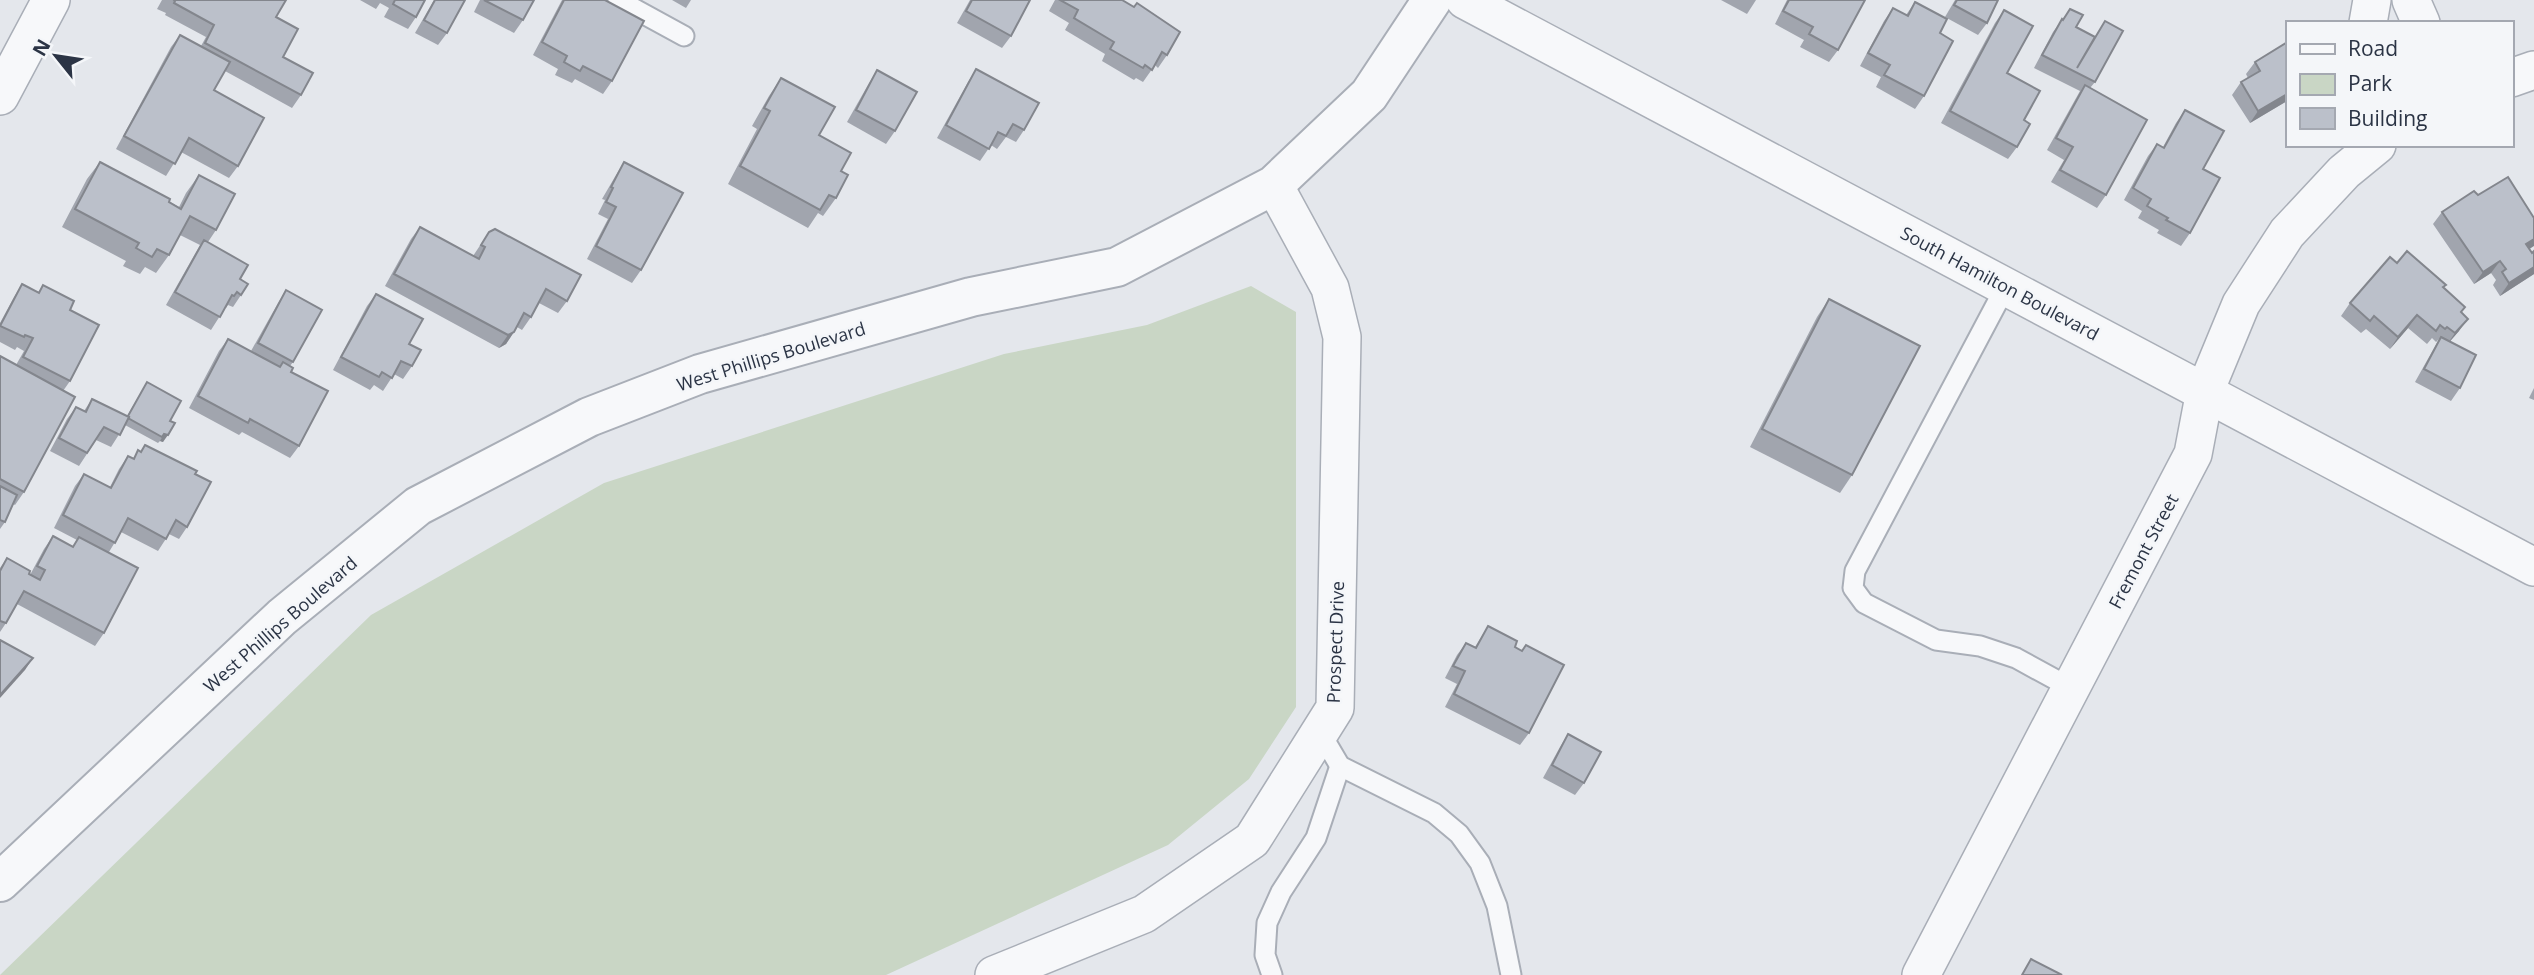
<svg xmlns="http://www.w3.org/2000/svg" width="2534" height="975" font-family="'Open Sans',sans-serif">
	<style>
		.green { fill: #c9d6c5 }
		.lines { fill: none; stroke-linecap: round; stroke-linejoin: round }
		.service-casing { stroke: #a9aeb7; stroke-width: 23 }
		.minor-casing { stroke: #a9aeb7; stroke-width: 40 }
		.tertiary-casing { stroke: #a9aeb7; stroke-width: 42 }
		.service { stroke: #f7f8fa; stroke-width: 19 }
		.minor { stroke: #f7f8fa; stroke-width: 37 }
		.tertiary { stroke: #f7f8fa; stroke-width: 38 }
		.wall { fill: #a1a5ae }
		.shaded-wall { fill: #83868d }
		.building { fill: #bbc0ca; stroke: #83868d; stroke-width: 2 }
		.labels { text-anchor: middle; dominant-baseline: central; stroke-width: 5; stroke-linejoin: round; paint-order: stroke }
		.street-label { font-size: 18px; fill: #2b3445; stroke: #f4f6f9 }
	</style>
	<rect width="100%" height="100%" fill="#e4e7ec"/>
	<path class="green" d="M1251,286L1296,312V707L1249,779L1168,845L886,975H0L371,615L604,483L1004,354L1147,325Z"/>
	<g class="lines">
		<g class="service-casing">
			<g id="service">
				<path d="M618,0L684,36"/>
				<path d="M2006,286L1855,571L1853,588L1864,603L1936,640L1980,646L2016,658L2071,688"/>
				<path d="M1320,732L1340,766L1434,813L1459,834L1480,863L1497,906L1511,975"/>
				<path d="M1272,975L1265,955L1267,923L1281,892L1316,838L1340,766"/>
			</g>
		</g>
		<g class="minor-casing">
			<g id="minor">
				<path d="M1465,0L2534,567"/>
				<path d="M2411,0L2421,23"/>
				<path d="M2368,23L2372,0"/>
				<path d="M2511,78L2534,70"/>
				<path d="M0,96L51,0"/>
				<path d="M994,975L1144,914L1252,840L1335,708L1342,337L1330,288L1274,185"/>
				<path d="M1921,975L2193,454L2205,391L2241,304L2287,233L2344,172L2377,145"/>
			</g>
		</g>
		<g class="tertiary-casing">
			<path id="tertiary" d="M0,882L282,617L418,506L589,417L700,374L971,297L1117,267L1274,185L1369,95L1432,0"/>
		</g>
		<use href="#service" class="service"/>
		<use href="#minor" class="minor"/>
		<use href="#tertiary" class="tertiary"/>
	</g>
	<g class="wall">
		<path d="M162,0H286L276,17L283,57L301,95L292,108L225,71L214,90L238,166L229,178L181,152L166,176L116,149L171,47L180,35L201,46L206,37L165,15L166,13L157,9Z"/>
		<path d="M360,0H425L416,17L408,29L384,17L389,8L380,3L376,9Z"/>
		<path d="M434,0H465L447,33L438,45L415,33Z"/>
		<path d="M480,0H534L523,20L514,33L474,12Z"/>
		<path d="M562,0H605L612,81L603,94L575,79L572,83L555,75L558,69L533,55Z"/>
		<path d="M672,0H691L686,8Z"/>
		<path d="M970,0H1030L1011,36L1002,48L957,23Z"/>
		<path d="M1055,0H1122L1167,55L1158,68L1155,65L1143,82L1136,78L1134,80L1102,61L1105,54L1065,30L1069,23L1049,11Z"/>
		<path d="M1721,0H1756L1747,14Z"/>
		<path d="M1787,0H1865L1838,50L1829,62L1800,47L1804,40L1775,24Z"/>
		<path d="M1955,0H1998L1987,23L1978,35L1945,17Z"/>
		<path d="M1915,2L1940,33L1924,96L1915,109L1876,87L1881,77L1860,66L1884,21L1893,8L1906,15Z"/>
		<path d="M2070,9L2076,27L2095,37L2105,21L2095,82L2090,88L2106,195L2097,208L2051,182L2064,160L2047,150L2080,91L2034,68L2053,32Z"/>
		<path d="M2004,10L2007,73L2024,120L2017,147L2008,159L1941,123L1995,23Z"/>
		<path d="M2287,45V101L2250,123L2232,95L2241,82L2248,78L2246,74L2255,62Z"/>
		<path d="M976,69L1024,130L1016,142L1006,137L997,149L991,145L980,161L937,138L968,82Z"/>
		<path d="M877,70L895,131L886,144L847,122L869,83Z"/>
		<path d="M781,78L841,171L836,198L823,216L818,213L808,228L728,184L757,129L752,126L769,96Z"/>
		<path d="M2185,110L2203,169L2190,233L2181,246L2157,233L2159,230L2138,218L2142,211L2124,200L2148,156L2157,144L2163,147L2176,123Z"/>
		<path d="M100,162L179,207L186,193L199,175L216,230L208,242L240,279L241,295L233,307L228,305L226,308H225L211,330L166,305L200,245L180,235L169,255L156,273L145,267L140,274L123,266L126,261L62,227L87,179Z"/>
		<path d="M624,162L641,270L632,283L587,259L608,219L598,214L605,200L602,199L616,175Z"/>
		<path d="M2442,212L2529,249L2532,253L2534,251V274L2500,296L2493,285L2496,280L2491,273L2474,284L2433,224Z"/>
		<path d="M420,227L473,256L489,232L567,301L558,313L539,303L531,317L522,330L517,327L506,344L499,348L385,286L411,239Z"/>
		<path d="M2397,263L2444,288L2461,313L2459,331L2450,341L2460,388L2451,401L2415,382L2439,339L2436,342L2432,338L2427,344L2408,328L2390,349L2366,329L2361,333L2341,316L2350,303Z"/>
		<path d="M22,284L38,293L43,285L70,310V381L63,391L24,492L15,505L13,504L5,522L0,529V356L16,365L24,351L17,347L15,350L0,342V323L14,297Z"/>
		<path d="M286,290L293,362L290,366L299,446L290,458L242,432L239,435L189,408L219,351L228,339L251,351L278,303Z"/>
		<path d="M376,294L409,344L412,366L403,379L394,374L383,391L374,385L370,390L333,370L367,306Z"/>
		<path d="M1829,299L1852,475L1840,493L1750,447L1817,317Z"/>
		<path d="M147,382L170,421L163,442L160,441L158,443L125,425L111,447L96,440L79,466L50,451L67,419L76,407L84,411L92,399L127,416Z"/>
		<path d="M2534,388V400L2529,398Z"/>
		<path d="M145,445L195,474L187,527L179,539L169,534L158,551L121,532L109,552L104,633L95,646L17,604L6,623L0,632V568L7,558L30,575L44,549L53,536L72,547L77,540L54,528L75,486L84,474L110,487L119,469L128,456L133,459L138,450L141,452Z"/>
		<path d="M1488,626L1515,647L1522,651L1526,645L1529,733L1520,745L1445,707L1457,684L1445,678L1457,655L1466,643L1475,647Z"/>
		<path d="M1568,734L1584,783L1575,795L1543,778L1560,747Z"/>
	</g>
	<g class="shaded-wall">
		<path d="M2287,94V101L2250,123L2258,111Z"/>
		<path d="M2534,239V246L2517,257L2526,244Z"/>
		<path d="M2500,261L2491,273L2474,284L2483,272Z"/>
		<path d="M2534,267V274L2500,296L2509,283Z"/>
		<path d="M2417,315L2408,328L2390,349L2398,337Z"/>
		<path d="M2468,319L2459,331L2446,346L2455,333Z"/>
		<path d="M514,332L506,344L499,348L508,335Z"/>
		<path d="M164,434L168,435L163,442L160,441Z"/>
		<path d="M33,658L25,670L0,698V695Z"/>
	</g>
	<g class="building">
		<path d="M174,0H286L276,17L298,29L283,57L313,73L301,95L205,43L214,25L174,3L175,1Z"/>
		<path d="M395,0H425L416,17L393,4Z"/>
		<path d="M435,0H465L447,33L424,20Z"/>
		<path d="M484,0H534L523,20Z"/>
		<path d="M564,0H605L644,21L612,81L583,66L580,71L564,62L567,56L542,42Z"/>
		<path d="M972,0H1030L1011,36L966,11Z"/>
		<path d="M1060,0H1122L1134,7L1137,3L1180,32L1167,55L1162,52L1152,70L1145,65L1143,68L1110,49L1114,42L1074,18L1078,10Z"/>
		<path d="M1789,0H1865L1838,50L1809,34L1813,27L1783,11Z"/>
		<path d="M1957,0H1998L1987,23L1954,5Z"/>
		<path d="M1915,2L1947,19L1940,33L1953,41L1924,96L1884,75L1890,65L1868,53L1893,8L1908,16Z"/>
		<path d="M2070,9L2083,15L2076,27L2095,37L2077,68L2105,21L2123,31L2095,82L2042,55L2062,19L2063,20Z"/>
		<path d="M2004,10L2033,26L2007,73L2040,91L2024,120L2030,124L2017,147L1950,111Z"/>
		<path d="M180,35L230,62L214,90L264,118L238,166L189,138L175,164L124,136Z"/>
		<path d="M2286,43L2287,45V94L2258,111L2241,82L2260,71L2255,62Z"/>
		<path d="M976,69L1039,103L1024,130L1013,124L1006,136L998,132L989,149L946,125Z"/>
		<path d="M877,70L917,92L895,131L856,110Z"/>
		<path d="M781,78L835,107L819,135L851,153L841,171L848,175L836,198L829,195L820,210L740,166L770,111L764,108Z"/>
		<path d="M2085,85L2147,120L2106,195L2060,170L2073,147L2056,138Z"/>
		<path d="M2185,110L2224,131L2203,169L2220,178L2190,233L2166,220L2168,218L2147,206L2151,199L2133,188L2157,144L2164,148Z"/>
		<path d="M100,162L170,199L169,202L181,209L199,175L235,194L216,230L190,216L169,255L157,249L152,257L136,248L139,243L75,209Z"/>
		<path d="M624,162L683,193L641,270L596,246L616,207L606,202L613,188L611,187Z"/>
		<path d="M2508,177L2534,218V239L2526,244L2532,253L2534,251V267L2509,283L2502,272L2506,269L2500,261L2483,272L2442,212L2474,191L2478,195Z"/>
		<path d="M420,227L479,259L485,247L481,245L489,232L495,229L581,275L567,301L546,289L531,317L524,313L514,332L508,335L394,274Z"/>
		<path d="M204,240L248,265L240,279L248,284L241,295L237,292L234,296L232,295L220,317L175,292Z"/>
		<path d="M2407,251L2446,285L2443,287L2465,307L2461,312L2468,319L2455,333L2447,327L2445,329L2440,325L2436,331L2417,315L2398,337L2374,316L2370,321L2350,303L2390,257L2397,263Z"/>
		<path d="M22,284L39,293L43,285L74,301L70,310L99,325L70,381L23,357L33,338L25,335L24,337L0,326Z"/>
		<path d="M286,290L322,310L293,362L258,343Z"/>
		<path d="M376,294L423,319L409,344L421,350L412,366L401,361L392,378L382,372L379,377L341,357Z"/>
		<path d="M1829,299L1920,346L1852,475L1762,429Z"/>
		<path d="M2441,337L2476,355L2460,388L2424,369Z"/>
		<path d="M228,339L280,367L283,362L293,368L291,372L328,391L299,446L250,419L248,423L198,396Z"/>
		<path d="M0,356L75,397L24,492L0,479Z"/>
		<path d="M147,382L181,401L170,421L175,423L168,435L164,434L162,437L128,418L129,417L128,416Z"/>
		<path d="M92,399L129,417L120,435L104,427L87,453L59,438L76,407L86,412Z"/>
		<path d="M145,445L197,471L195,474L211,482L187,527L176,520L166,539L128,518L115,543L63,515L84,474L111,488L128,456L134,459L138,450L141,452Z"/>
		<path d="M0,486L17,495L5,522L0,520Z"/>
		<path d="M53,536L73,547L79,537L138,568L104,633L24,591L6,623L0,621V571L7,558L30,571L29,574L40,580L45,570L37,566Z"/>
		<path d="M1488,626L1517,641L1515,647L1522,651L1526,645L1564,665L1529,733L1454,694L1465,671L1453,666L1466,643L1476,648Z"/>
		<path d="M0,640L33,658L0,695Z"/>
		<path d="M1568,734L1601,752L1584,783L1552,765Z"/>
		<path d="M2031,959L2062,975H2022Z"/>
	</g>
	<g class="labels">
		<g class="street-label">
			<text transform="translate(2000 283) rotate(28)">South Hamilton Boulevard</text>
			<text transform="translate(771 356) rotate(-17)">West Phillips Boulevard</text>
			<text transform="translate(2143 551) rotate(-62)">Fremont Street</text>
			<text transform="translate(280 624) rotate(-41)">West Phillips Boulevard</text>
			<text transform="translate(1335 642) rotate(-88)">Prospect Drive</text>
		</g>
	</g>
	<rect x="2286" y="21" width="228" height="126" fill="#f4f6f9" stroke="#a4a8b1" stroke-width="2"/>
	<rect x="2300" y="44" width="35" height="10" fill="#f7f8fa" stroke="#a4a8b1" stroke-width="2"/>
	<text x="2348" y="56" font-size="21" fill="#2b3445">Road</text>
	<rect x="2300" y="74" width="35" height="21" fill="#c9d6c5" stroke="#a4a8b1" stroke-width="2"/>
	<text x="2348" y="91" font-size="21" fill="#2b3445">Park</text>
	<rect x="2300" y="108" width="35" height="21" fill="#bbc0ca" stroke="#a4a8b1" stroke-width="2"/>
	<text x="2348" y="126" font-size="21" fill="#2b3445">Building</text>
	<g transform="translate(56 56) rotate(300)" stroke="#f4f6f9" stroke-width="5" paint-order="stroke">
	<path d="M0-5L12 26L0 18L-12 26Z" fill="#2b3445"/>
	<text y="-10" font-size="19" font-weight="bold" text-anchor="middle" fill="#2b3445">N</text>
	</g>
</svg>
